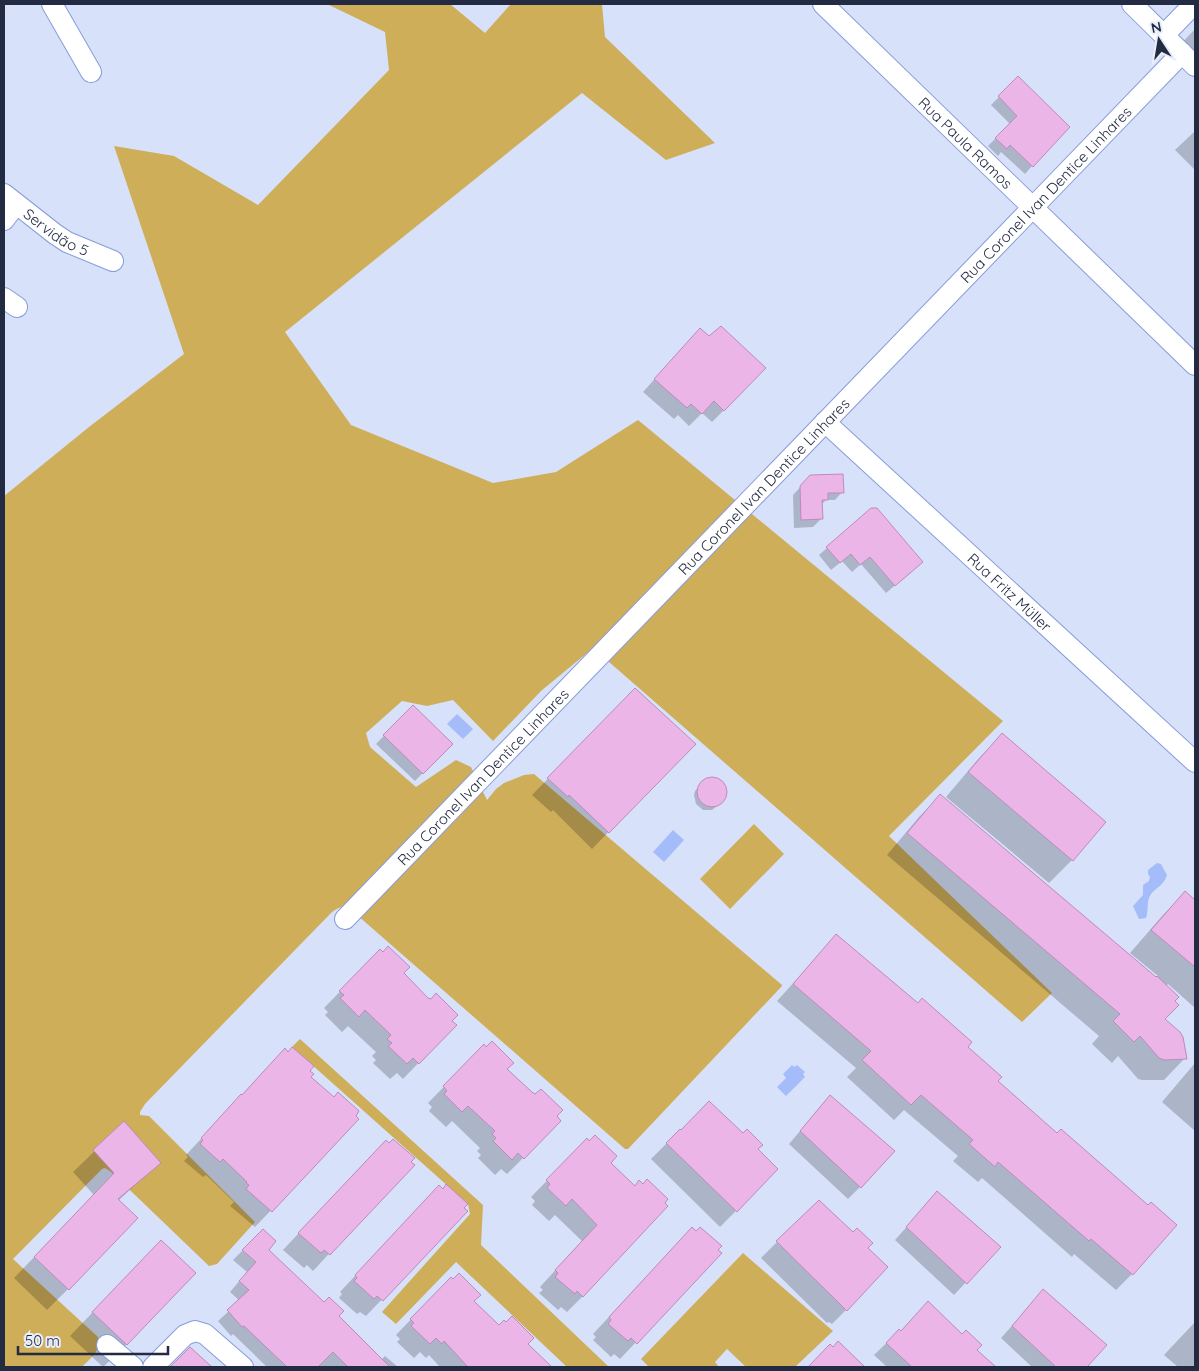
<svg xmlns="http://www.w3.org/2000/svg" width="1199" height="1371" font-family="Quicksand,sans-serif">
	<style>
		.green { fill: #cfae5a }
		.water { fill: #a5bcfa }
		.shadow { fill: #0003 }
		.building { fill: #ecb5e8; stroke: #be8abb }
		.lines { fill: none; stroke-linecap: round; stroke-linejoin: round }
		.minor-casing { stroke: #879dd9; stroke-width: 22 }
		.minor { stroke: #fff; stroke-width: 20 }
		.labels { text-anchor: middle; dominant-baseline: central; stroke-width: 4.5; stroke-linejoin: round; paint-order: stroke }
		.street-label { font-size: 15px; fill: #232b43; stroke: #e9eefb }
	</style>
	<rect width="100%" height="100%" fill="#d7e1fa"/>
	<g class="green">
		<path d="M327,4H450L485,33L511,4H602L605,37L715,143L666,160L582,93L285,332L351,425L493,483L556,472L638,420L1003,721L889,836L1052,993L1022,1022L593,648L541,691L493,741L453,700L427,706L402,701L366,733L370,747L416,787L456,760L471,767L487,800L496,789L504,783L524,775L534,774L782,985V986L628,1149H625L349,908C342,905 338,908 332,912L145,1104L140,1112V1115L149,1116L255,1222L217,1264L209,1266L110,1171L105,1168L102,1169L13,1259L98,1337C102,1350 91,1358 82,1367H4V496L89,427L184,354L114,146L174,156L258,205L389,70L385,32Z"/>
		<path d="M754,824L784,854L730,909L700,879Z"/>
		<path d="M300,1039L483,1205L481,1245L609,1367H567L456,1262L396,1324L382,1312L470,1214L468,1204L292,1047Z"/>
		<path d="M743,1253L833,1331L795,1367H746L727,1349L715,1362L719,1367H649L641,1359Z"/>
	</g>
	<g class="water">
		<path d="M457,714L473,729L463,739L447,724Z"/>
		<path d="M673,830L684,840L664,862L653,852Z"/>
		<path d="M1157,863L1161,864L1167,875C1164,885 1157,887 1151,894C1146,901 1149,910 1146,918L1139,919L1133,906L1143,895V885L1149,881L1150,877L1148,874V870Z"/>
		<path d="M792,1065L794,1067L797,1065L805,1072L803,1074L805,1077L786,1096L777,1087L786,1078L783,1074Z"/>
	</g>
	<g class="shadow">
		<path d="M1195,29V64L1178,47Z"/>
		<path d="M1018,78L1032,166L1025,174L1001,152L998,156L988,146L1010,124L991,105Z"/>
		<path d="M1195,131V170L1175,150Z"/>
		<path d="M688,342L724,410L712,422L702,413L689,426L678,415L674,419L643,392Z"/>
		<path d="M811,476L842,492L835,500H826L821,505V519L813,527L794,528L793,495Z"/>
		<path d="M871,510L913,570L886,593L861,564L852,572L842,561L831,570L819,555Z"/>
		<path d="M635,690L694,744L592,849L553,810L551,812L532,795Z"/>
		<path d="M413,706L451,744L415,781L376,744Z"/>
		<path d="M1002,735L1072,860L1049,883L946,797L979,758Z"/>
		<path d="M715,779L723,783L725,787L726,796L724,800L712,810H703L696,804L694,795L695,791L705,780Z"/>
		<path d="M940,796L1156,979L1158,976L1130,953L1163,915L1185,893L1195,901V1008L1168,984L1166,986L1163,1019L1185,1058L1164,1080H1142L1138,1079L1118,1056L1112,1063L1092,1044L1099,1036L887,855L919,817Z"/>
		<path d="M836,936L966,1048L996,1081L1132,1274L1116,1290L1074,1254L1072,1257L982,1178L978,1182L953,1161L958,1156L904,1110L894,1120L847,1077L856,1068L777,1001Z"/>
		<path d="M364,967L402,973L455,1025L403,1079L397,1073L390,1079L373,1063L376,1060L372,1056L376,1052L348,1026L342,1032L325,1015L328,1012L324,1008Z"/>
		<path d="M484,1046L560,1121L507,1174L501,1169L495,1175L478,1158L481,1155L477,1151L480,1148L452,1121L446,1127L429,1111L432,1107L428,1103Z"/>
		<path d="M1195,1063V1131L1162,1102Z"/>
		<path d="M269,1066L308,1071L310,1077L358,1119L255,1227L230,1206L234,1202L206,1175L203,1177L184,1161L188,1157L186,1155Z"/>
		<path d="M830,1096L860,1187L848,1199L789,1144Z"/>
		<path d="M124,1123L159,1163L118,1201L68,1289L47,1310L14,1278L94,1195L73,1172Z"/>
		<path d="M680,1130L743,1135L777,1169L720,1227L651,1159Z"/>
		<path d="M587,1140L634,1187L663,1203L583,1296L567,1312L561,1307L558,1310L539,1293L543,1290L540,1287L582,1241L555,1215L549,1221L532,1205L535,1201L531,1197Z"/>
		<path d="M370,1157L376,1203L313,1271L307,1265L304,1268L283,1250Z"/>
		<path d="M937,1193L999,1247L954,1295L895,1240Z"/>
		<path d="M423,1203L462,1208L466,1211L366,1316L360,1312L357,1314L339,1298L342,1294L340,1292Z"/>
		<path d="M263,1230L268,1250L381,1360L385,1356L398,1367H267L233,1334L231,1336L218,1321L240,1301L230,1292L247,1272L233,1260Z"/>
		<path d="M777,1242L866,1248L848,1308L832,1324L829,1322L827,1323L761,1258Z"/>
		<path d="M716,1250L720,1253L620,1359L614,1354L611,1357L593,1340L596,1337L593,1334L648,1275Z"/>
		<path d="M138,1265L127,1344L103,1367L70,1336Z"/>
		<path d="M1043,1291L1105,1345L1085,1367H1032L1001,1338Z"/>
		<path d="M436,1293L473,1301L499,1326L526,1344L550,1367H440L429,1355L426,1358L420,1352L414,1358L397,1342L400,1339L396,1335Z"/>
		<path d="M1195,1322V1367H1178L1164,1355Z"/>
		<path d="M899,1331L975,1350L994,1367H887L874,1355Z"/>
	</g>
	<g class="building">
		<path d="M1018,76L1070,127L1033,167L1010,145L1007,149L995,138L1017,116L998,96Z"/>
		<path d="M721,326L766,368L724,411L714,401L702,414L691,404L687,408L654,379L700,328L709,336Z"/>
		<path d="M843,474L844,493H828V500H822L823,519L801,520L800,486L810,475Z"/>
		<path d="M871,508H877L923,562L895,586L870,557L860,565L851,554L840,563L826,547Z"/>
		<path d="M635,688L696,744L609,833L569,795L568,797L547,778Z"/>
		<path d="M413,705L453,744L423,774L383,735Z"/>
		<path d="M1002,733L1106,822L1073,861L968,772Z"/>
		<circle cx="712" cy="792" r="15"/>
		<path d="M940,794L1156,977L1157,976L1179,997L1175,1001L1179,1005L1165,1019L1180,1032L1183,1037L1187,1059L1164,1060L1159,1058L1140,1036L1134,1042L1113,1021L1120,1014L907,833Z"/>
		<path d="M1185,891L1195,900V967L1151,930Z"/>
		<path d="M836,934L918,1003L922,998L972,1042L968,1047L1002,1077L998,1081L1057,1133L1061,1129L1148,1205L1151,1202L1177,1225L1133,1275L1091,1239L1089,1241L998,1162L995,1167L969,1144L973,1140L921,1095L911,1105L862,1060L871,1051L793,984Z"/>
		<path d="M388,946L410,967L404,973L428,998L431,999L436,993L458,1015L452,1021L457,1025L419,1064L413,1058L407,1064L388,1046L392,1043L387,1039L391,1035L365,1010L359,1017L340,998L344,995L339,991L380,949L383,952Z"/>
		<path d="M492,1041L514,1063L507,1069L532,1092L535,1094L541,1089L563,1110L557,1116L561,1121L524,1159L518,1153L512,1160L493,1141L496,1138L492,1134L495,1131L468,1106L462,1112L444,1094L447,1091L443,1086L484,1044L486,1047Z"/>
		<path d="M292,1047L314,1066L310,1071L314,1074L311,1077L334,1097L338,1092L359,1111L356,1116L359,1119L272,1212L246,1189L249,1185L246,1183L247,1182L223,1159L220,1162L200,1144L203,1140L201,1138L241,1094L242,1095L285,1048L288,1052Z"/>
		<path d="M830,1095L895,1151L861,1188L800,1131Z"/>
		<path d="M709,1101L743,1133L747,1129L763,1145L758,1149L778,1169L737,1212L666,1143L680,1129L681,1130Z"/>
		<path d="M124,1121L161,1163L118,1199L138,1218L69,1290L34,1257L114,1173L93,1150Z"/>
		<path d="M595,1135L617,1156L611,1163L635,1186L639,1180L643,1184L647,1179L668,1199L665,1203L668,1206L583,1297L577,1291L575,1294L555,1277L558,1273L555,1270L597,1225L572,1199L566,1206L547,1188L550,1184L546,1180L587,1138L589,1141Z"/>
		<path d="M393,1139L415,1158L411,1162L415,1165L330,1255L324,1250L321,1253L298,1233L386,1140L389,1143Z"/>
		<path d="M446,1184L468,1204L464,1208L468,1211L383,1301L377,1296L374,1299L354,1281L357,1278L355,1275L439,1185L443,1189Z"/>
		<path d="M937,1191L1001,1247L967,1284L906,1227Z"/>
		<path d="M819,1200L853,1232L857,1228L873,1243L868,1248L888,1267L847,1311L776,1241Z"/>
		<path d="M692,1227L696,1231L700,1227L722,1246L718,1250L722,1253L637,1344L631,1338L628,1341L608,1324L611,1320L609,1317Z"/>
		<path d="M263,1229L276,1241L269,1250L324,1302L329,1297L344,1311L339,1316L390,1367H348L333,1352L318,1367H287L244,1326L242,1327L227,1310L249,1290L239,1281L256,1262L242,1250Z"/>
		<path d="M161,1240L196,1273L127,1345L92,1312Z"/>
		<path d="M459,1273L481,1295L474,1301L499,1325L504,1320L506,1322L512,1316L534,1338L528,1344L552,1367H468L444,1341L442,1344L436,1338L430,1344L411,1326L414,1323L410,1319L451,1277L453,1279Z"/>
		<path d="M1043,1289L1107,1345L1087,1367H1056L1012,1326Z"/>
		<path d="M928,1301L962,1334L966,1330L982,1345L977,1350L996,1367H912L886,1343L899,1329L901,1331Z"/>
		<path d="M838,1341L865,1367H808L830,1344L833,1347Z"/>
		<path d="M190,1347L212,1367H170Z"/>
	</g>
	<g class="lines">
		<g class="minor-casing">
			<g id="minor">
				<path d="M52,4L91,72"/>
				<path id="s1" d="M823,4L1195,365"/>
				<path d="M1132,4L1195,66"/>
				<path d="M1164,35L1194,4"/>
				<path id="s2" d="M4,194L55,234L67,242L113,261"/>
				<path d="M4,220L16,204"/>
				<path d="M4,298L17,307"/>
				<path id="s3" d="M825,422L1195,762"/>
				<path id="s4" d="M345,919L1182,53"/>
				<path d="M107,1345L133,1367"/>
				<path d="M153,1367L185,1335L195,1331L205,1334L243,1367"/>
			</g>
		</g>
		<use href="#minor" class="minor"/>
	</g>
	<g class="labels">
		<g class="street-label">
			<text stroke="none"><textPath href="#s1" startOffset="199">Rua Paula Ramos</textPath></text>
			<text stroke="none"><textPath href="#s4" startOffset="1008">Rua Coronel Ivan Dentice Linhares</textPath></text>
			<text stroke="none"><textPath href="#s2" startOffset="65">Servidão 5</textPath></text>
			<text stroke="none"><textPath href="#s4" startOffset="602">Rua Coronel Ivan Dentice Linhares</textPath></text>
			<text stroke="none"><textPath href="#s3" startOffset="251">Rua Fritz Müller</textPath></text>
			<text stroke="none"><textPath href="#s4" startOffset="198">Rua Coronel Ivan Dentice Linhares</textPath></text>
		</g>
	</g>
	<rect width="1199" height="1371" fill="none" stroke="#232b43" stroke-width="10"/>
	<g transform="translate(1159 40) rotate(348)" stroke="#e9eefb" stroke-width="4" paint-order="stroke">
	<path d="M0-4L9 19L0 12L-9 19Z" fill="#232b43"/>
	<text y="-8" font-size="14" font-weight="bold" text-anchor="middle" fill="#232b43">N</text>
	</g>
	<path d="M18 1346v8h150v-8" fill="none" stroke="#232b43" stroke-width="2.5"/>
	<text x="25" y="1346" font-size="15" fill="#232b43" stroke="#e9eefb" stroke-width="4" paint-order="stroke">50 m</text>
</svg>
